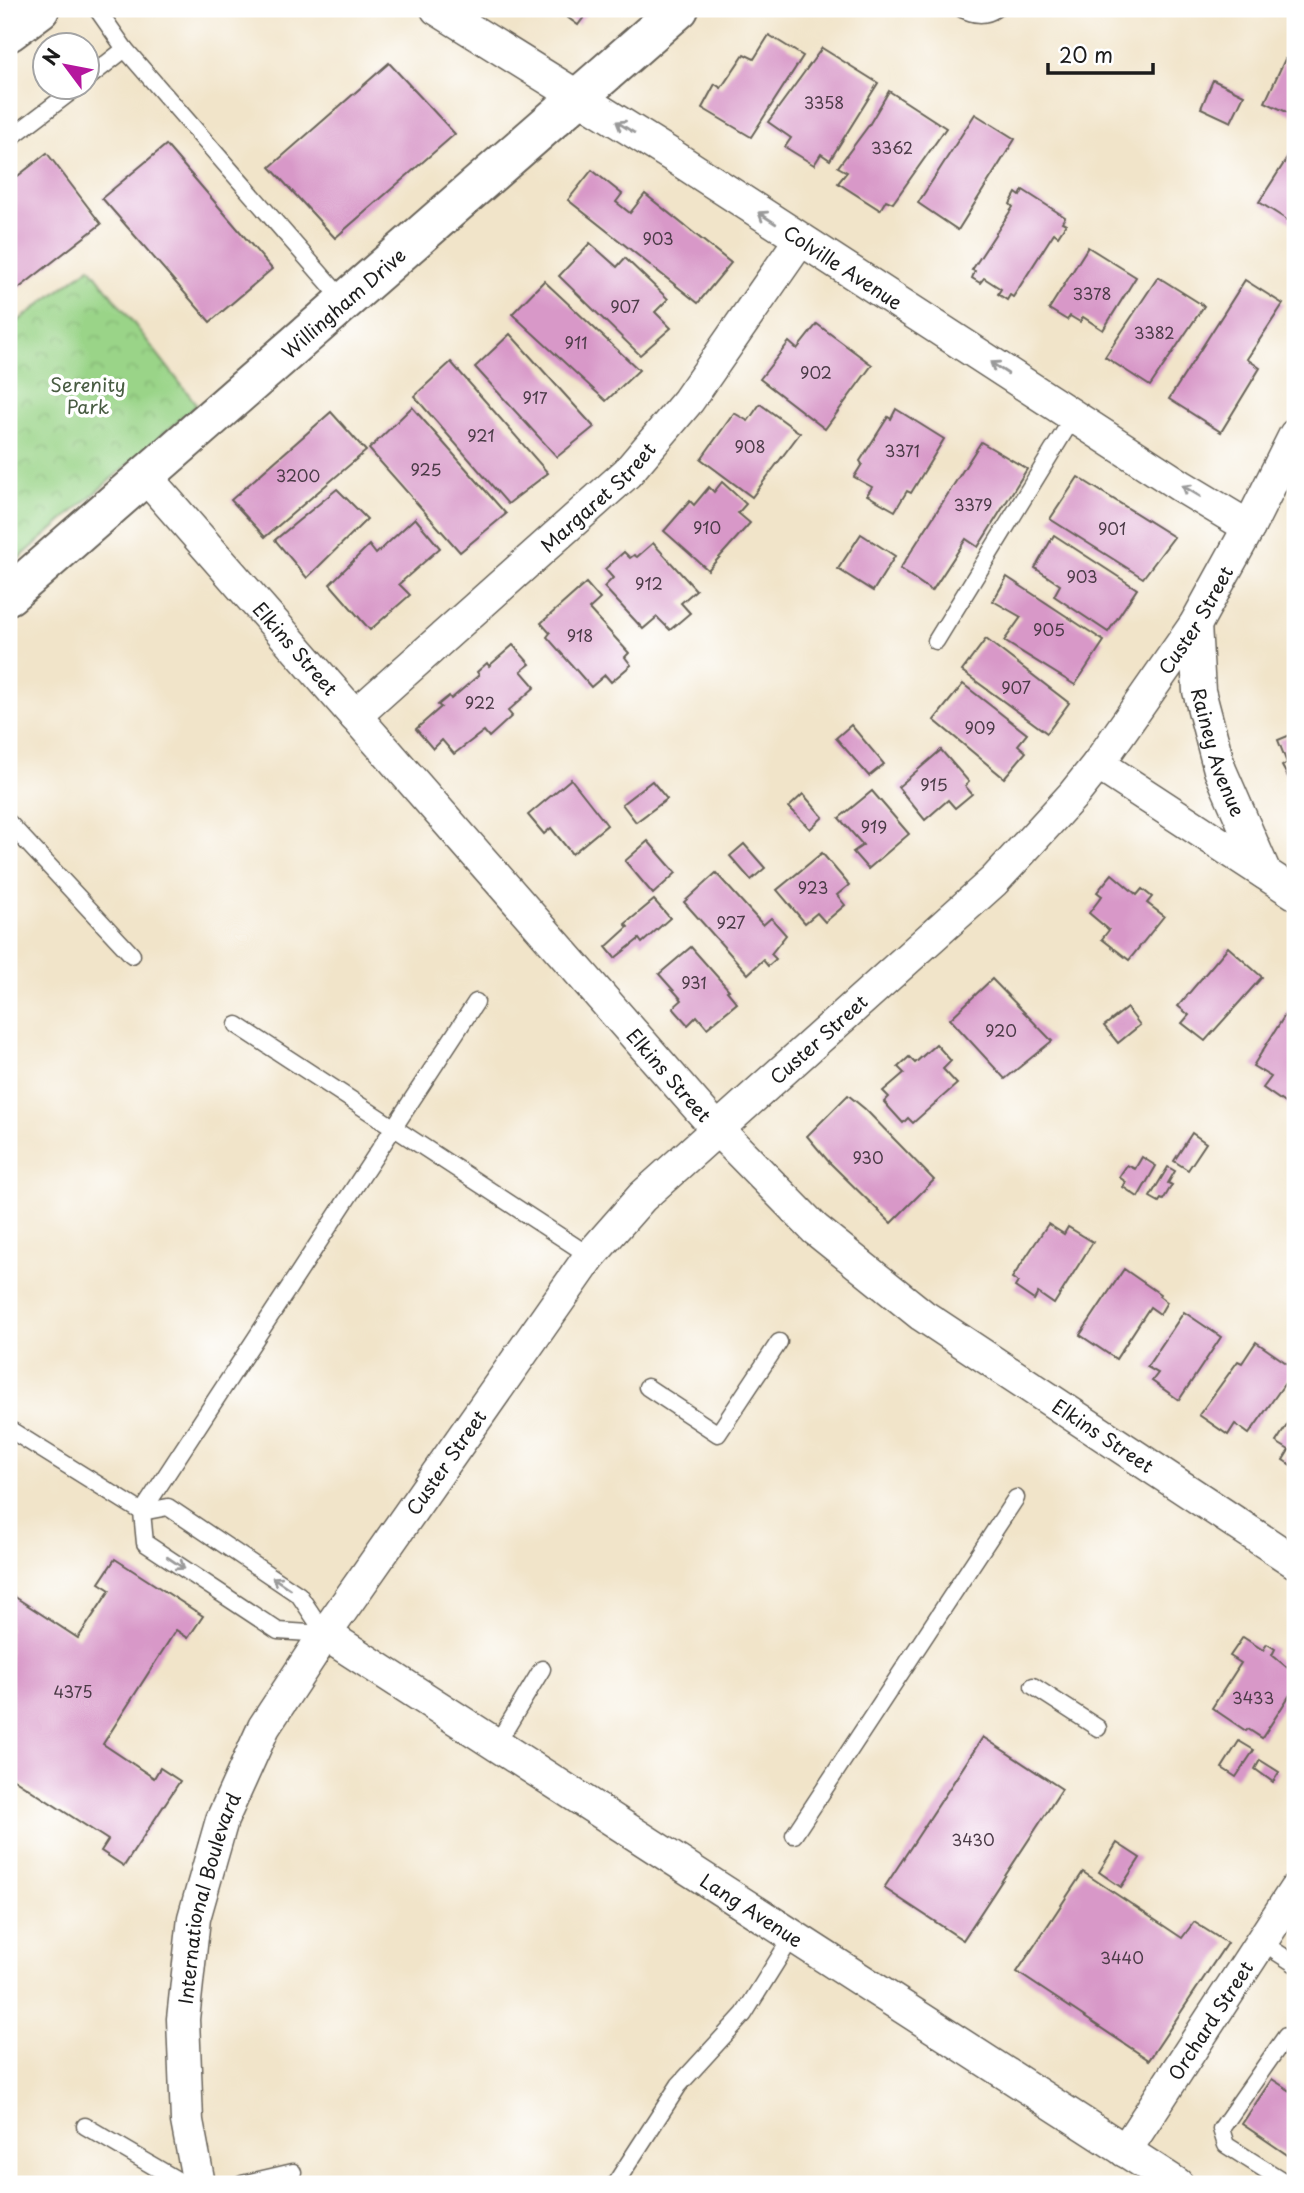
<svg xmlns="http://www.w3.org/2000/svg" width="1304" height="2193" font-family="'Playpen Sans',sans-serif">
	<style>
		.park { fill: url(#park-crowns); stroke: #5b7852; stroke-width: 2 }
		.building { fill: #d898c8 }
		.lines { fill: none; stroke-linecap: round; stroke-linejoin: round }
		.service-casing { stroke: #676259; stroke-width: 19 }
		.minor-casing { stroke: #676259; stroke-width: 35 }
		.tertiary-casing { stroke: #676259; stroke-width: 42 }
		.service { stroke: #fff; stroke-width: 16 }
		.minor { stroke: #fff; stroke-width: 32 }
		.tertiary { stroke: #fff; stroke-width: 38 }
		.oneway { stroke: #999 }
		.labels { text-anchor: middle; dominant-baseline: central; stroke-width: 7; stroke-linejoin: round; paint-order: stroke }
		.number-label { font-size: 16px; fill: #4b3b47 }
		.street-label { font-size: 19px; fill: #1c1c1c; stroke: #fff }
		.park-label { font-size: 19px; fill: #485c42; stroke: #fff }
	</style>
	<defs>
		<pattern id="park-crowns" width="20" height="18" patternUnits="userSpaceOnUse" patternTransform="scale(1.75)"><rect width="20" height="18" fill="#9ad488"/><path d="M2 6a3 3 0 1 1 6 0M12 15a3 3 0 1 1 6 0" fill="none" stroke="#84b575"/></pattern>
	</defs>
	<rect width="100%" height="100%" fill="#fff"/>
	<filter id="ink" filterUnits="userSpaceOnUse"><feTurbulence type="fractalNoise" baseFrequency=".0143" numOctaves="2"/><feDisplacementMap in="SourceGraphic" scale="14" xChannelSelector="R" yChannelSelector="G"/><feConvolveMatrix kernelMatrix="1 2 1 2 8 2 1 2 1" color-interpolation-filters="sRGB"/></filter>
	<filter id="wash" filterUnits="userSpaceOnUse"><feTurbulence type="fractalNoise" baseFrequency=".00686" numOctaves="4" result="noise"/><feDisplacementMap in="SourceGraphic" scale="28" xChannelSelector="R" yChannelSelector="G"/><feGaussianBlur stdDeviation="1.57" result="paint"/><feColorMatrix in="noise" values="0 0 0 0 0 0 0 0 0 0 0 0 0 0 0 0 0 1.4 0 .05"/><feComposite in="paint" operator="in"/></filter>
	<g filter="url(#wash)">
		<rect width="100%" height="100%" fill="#f1e4c9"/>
		<path class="park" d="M90,267L197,405L9,567V328Z"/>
		<g id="blocks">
			<g class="building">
				<path d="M556,9H590L578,25Z"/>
				<path d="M769,35L803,56L751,137L702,108L715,84L721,88L744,54L754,59Z"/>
				<path d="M822,48L878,83L830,160L821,154L814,165L785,147L791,138L768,122Z"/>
				<path d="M1285,59L1295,64V116L1265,102Z"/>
				<path d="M389,63L455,134L335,238L270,167Z"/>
				<path d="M1213,80L1244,95L1231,122L1201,108Z"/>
				<path d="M889,91L946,128L893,203L886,200L880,210L838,183L847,172L838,167L869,125Z"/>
				<path d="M975,114L1015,139L958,230L918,203Z"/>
				<path d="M166,145L272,269L210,322L102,198Z"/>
				<path d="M1295,146V225L1259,202Z"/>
				<path d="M47,153L101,224L9,296V183Z"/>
				<path d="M592,170L622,194L616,202L630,213L645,194L731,263L698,303L568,200Z"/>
				<path d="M1023,190L1065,217L1062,222L1066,224L1058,236L1054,233L1013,297L1010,295L1007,300L998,294L1001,289L984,278L980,283L972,278L975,271L972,270L1013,207L1010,204L1016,193L1020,196Z"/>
				<path d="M590,243L617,267L625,258L668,299L655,312L671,328L640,355L559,276Z"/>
				<path d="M1088,247L1136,277L1103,330L1083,317L1080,322L1070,316L1067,320L1049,309Z"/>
				<path d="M1158,277L1204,306L1150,386L1105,357Z"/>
				<path d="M1245,280L1283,304L1247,359L1260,368L1221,432L1169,399Z"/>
				<path d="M544,281L639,370L606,401L512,314Z"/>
				<path d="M817,324L872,365L825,429L760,379L789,342L797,349Z"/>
				<path d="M510,334L594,427L557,457L475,367Z"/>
				<path d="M451,362L548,473L508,504L414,396Z"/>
				<path d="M760,404L800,433L752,497L701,459L734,413L748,421Z"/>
				<path d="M412,407L506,514L460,552L369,449Z"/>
				<path d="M896,409L944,439L911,493L907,491L895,511L867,495L872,487L854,477L862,464L860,461L888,417L891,419Z"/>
				<path d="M331,412L366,451L265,537L231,500Z"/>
				<path d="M981,442L1027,469L978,547L966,539L932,591L900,569Z"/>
				<path d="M1078,477L1174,537L1143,578L1050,519Z"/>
				<path d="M722,482L746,504L738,513L750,523L708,570L664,531L690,501L694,505L709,487L714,492Z"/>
				<path d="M337,489L367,519L307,578L275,540Z"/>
				<path d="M415,518L440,548L399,584L410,595L370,630L330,584L369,545L376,554Z"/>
				<path d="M861,534L895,556L873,591L838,569Z"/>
				<path d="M1054,535L1137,589L1108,632L1054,596L1060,585L1035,568Z"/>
				<path d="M653,543L696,590L681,603L690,613L670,630L657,617L643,629L604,587L613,578L605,569L624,552L630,558L634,555L637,557Z"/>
				<path d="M1007,577L1104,641L1075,685L1004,641L1021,617L993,601Z"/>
				<path d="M586,583L600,599L589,609L629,653L625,657L631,665L611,682L605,675L591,687L547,637L550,633L541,623Z"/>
				<path d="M986,639L1069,703L1047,733L962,671Z"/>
				<path d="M513,645L530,664L521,671L535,687L508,711L512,716L489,737L484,731L454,754L442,740L433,749L416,729L441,707L438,705L449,696L451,699L479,675L477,672L487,663L489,666Z"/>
				<path d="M963,684L1027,734L1018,745L1026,752L1004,778L934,720Z"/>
				<path d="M851,725L884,764L869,776L836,738Z"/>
				<path d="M1295,733V785L1293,786L1282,766L1287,763L1278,740Z"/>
				<path d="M941,750L969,782L965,786L972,794L955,808L948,800L925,820L898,787Z"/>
				<path d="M571,779L607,825L572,854L551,828L544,834L528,815Z"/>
				<path d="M652,781L667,799L636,822L622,804Z"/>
				<path d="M872,791L909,834L868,869L853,852L863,845L839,818Z"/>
				<path d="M803,794L823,817L810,829L789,807Z"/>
				<path d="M648,841L676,873L653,894L625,861Z"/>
				<path d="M744,844L765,868L751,880L730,856Z"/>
				<path d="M822,853L849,885L837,895L845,905L825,922L817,913L805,923L777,890Z"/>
				<path d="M716,873L763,925L771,918L786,935L771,954L776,959L768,966L763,960L748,974L684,902Z"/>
				<path d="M1112,874L1137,895L1142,889L1152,897L1147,903L1164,916L1129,960L1102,939L1109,930L1089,913L1102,896L1097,892Z"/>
				<path d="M654,900L670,918L642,943L639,939L615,958L606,947L628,927L625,924Z"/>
				<path d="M691,947L729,990L727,991L737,1003L707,1028L697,1016L688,1025L673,1008L682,1000L659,974Z"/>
				<path d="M1228,947L1262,977L1205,1041L1182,1023L1189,1015L1178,1006Z"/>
				<path d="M992,979L1052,1041L1005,1079L950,1019Z"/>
				<path d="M1292,1004L1295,1006V1097L1289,1106L1263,1088L1271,1077L1253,1066Z"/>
				<path d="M1127,1008L1140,1025L1118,1043L1104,1026Z"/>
				<path d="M936,1044L951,1061L943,1069L957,1084L913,1123L908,1118L903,1123L884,1102L889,1097L883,1091L904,1073L898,1067L909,1057L915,1063Z"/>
				<path d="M848,1095L865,1109L934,1180L891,1223L829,1162L807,1136Z"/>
				<path d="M1192,1133L1206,1143L1188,1170L1174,1161Z"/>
				<path d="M1142,1157L1156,1166L1138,1197L1123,1187L1126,1182L1119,1177L1127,1165L1135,1169Z"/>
				<path d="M1168,1167L1175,1171L1168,1183L1172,1185L1163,1200L1161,1199L1159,1202L1150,1197Z"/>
				<path d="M1048,1224L1064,1234L1068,1227L1093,1242L1054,1304L1038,1293L1034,1300L1015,1287L1018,1282L1012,1278Z"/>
				<path d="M1124,1269L1160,1294L1159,1296L1167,1302L1160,1314L1150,1307L1116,1359L1080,1335Z"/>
				<path d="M1184,1312L1221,1337L1179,1400L1152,1381L1158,1373L1147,1367Z"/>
				<path d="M1256,1342L1295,1369L1249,1434L1235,1424L1228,1435L1199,1415L1238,1361L1242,1363Z"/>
				<path d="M1295,1413V1468L1283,1460L1289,1450L1276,1442Z"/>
				<path d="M115,1559L203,1616L188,1638L176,1630L103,1744L154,1778L160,1768L180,1781L124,1866L101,1851L108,1840L9,1776V1593L78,1638L110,1590L99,1583Z"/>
				<path d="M1243,1637L1263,1650L1267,1644L1275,1649L1272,1655L1295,1674V1687L1262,1738L1248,1729L1246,1731L1212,1708L1241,1663L1230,1656Z"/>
				<path d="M983,1737L1062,1789L963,1940L884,1888Z"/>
				<path d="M1239,1741L1254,1750L1236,1777L1222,1768Z"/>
				<path d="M1260,1760L1279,1772L1273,1782L1255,1769Z"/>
				<path d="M1117,1843L1140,1858L1121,1887L1099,1872Z"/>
				<path d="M1083,1872L1182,1938L1194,1922L1227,1943L1149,2060L1017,1972Z"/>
				<path d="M1272,2079L1295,2094V2160L1242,2124Z"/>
			</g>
		</g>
	</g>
	<g filter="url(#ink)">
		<use href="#blocks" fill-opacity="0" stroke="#676259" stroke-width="2"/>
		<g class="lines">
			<g class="service-casing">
				<g id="service">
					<path d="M97,9L125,49"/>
					<path d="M962,9C973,14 984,17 995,9"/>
					<path d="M88,78L125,49L345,302"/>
					<path d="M9,139L76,88"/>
					<path d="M936,641L1074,416"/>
					<path d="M9,823L132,955"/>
					<path d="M237,1025L590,1256"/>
					<path d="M647,1387L718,1434L779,1342"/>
					<path d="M9,1429L142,1512L168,1507L299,1595L325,1634"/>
					<path d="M325,1634L278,1631L145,1543L142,1512L476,1002"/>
					<path d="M1033,1686L1098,1728"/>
					<path d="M496,1745L542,1669"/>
					<path d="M794,1835L1016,1498"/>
					<path d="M1261,1942L1295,1964"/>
					<path d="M85,2126L184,2184"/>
					<path d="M242,2184L293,2172"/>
					<path d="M615,2184L679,2085L744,2014L792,1937"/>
					<path d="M1288,2184L1226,2145L1221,2129L1286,2036L1295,2042"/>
				</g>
			</g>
			<g class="minor-casing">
				<g id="minor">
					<path id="s1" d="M437,9L673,156L1181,486L1249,527"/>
					<path id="s2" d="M145,476L717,1129L815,1229L922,1315L1295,1562"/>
					<path id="s3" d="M1195,625L1199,691L1220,770L1265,873"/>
					<path id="s4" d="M355,716L627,473L688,401L800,240"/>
					<path d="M1098,764L1295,893"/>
					<path id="s5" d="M325,1634L1177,2184"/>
					<path id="s6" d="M1125,2151L1295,1890"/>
					<path id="s7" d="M199,2184L187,2121L183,2019L194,1918L222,1820L264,1727L325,1634L590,1256L642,1197L994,881L1074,794L1098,764L1195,625L1249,527L1295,435"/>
				</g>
			</g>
			<g class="tertiary-casing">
				<g id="tertiary">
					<path d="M9,32L40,9"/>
					<path id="s8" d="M9,595L679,9"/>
				</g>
			</g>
			<use href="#service" class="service"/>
			<use href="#minor" class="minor"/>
			<use href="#tertiary" class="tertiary"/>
		</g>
		<defs><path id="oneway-shaft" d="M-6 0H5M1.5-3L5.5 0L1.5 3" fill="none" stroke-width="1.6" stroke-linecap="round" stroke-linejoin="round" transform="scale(1.75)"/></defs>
		<g class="oneway">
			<use href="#oneway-shaft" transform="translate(625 127) rotate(-148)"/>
			<use href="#oneway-shaft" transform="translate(767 218) rotate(-147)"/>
			<use href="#oneway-shaft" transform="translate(999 368) rotate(-147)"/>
			<use href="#oneway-shaft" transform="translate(1191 491) rotate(-149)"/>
			<use href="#oneway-shaft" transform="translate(176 1563) rotate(34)"/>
			<use href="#oneway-shaft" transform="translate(281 1583) rotate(-146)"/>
		</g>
	</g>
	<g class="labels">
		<g class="number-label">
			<text x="824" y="102">3358</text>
			<text x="892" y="147">3362</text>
			<text x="658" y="238">903</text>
			<text x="1092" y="293">3378</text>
			<text x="625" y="306">907</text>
			<text x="1154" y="332">3382</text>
			<text x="576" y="342">911</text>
			<text x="816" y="372">902</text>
			<text x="535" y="397">917</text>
			<text x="481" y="435">921</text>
			<text x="750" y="446">908</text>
			<text x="902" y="450">3371</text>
			<text x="426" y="469">925</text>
			<text x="298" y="475">3200</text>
			<text x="973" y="504">3379</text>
			<text x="707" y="527">910</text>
			<text x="1112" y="528">901</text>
			<text x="1082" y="576">903</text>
			<text x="649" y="583">912</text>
			<text x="1049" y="629">905</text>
			<text x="580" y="635">918</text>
			<text x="1016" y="687">907</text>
			<text x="480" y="702">922</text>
			<text x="980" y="727">909</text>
			<text x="934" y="784">915</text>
			<text x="874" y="826">919</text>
			<text x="813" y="887">923</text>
			<text x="731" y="922">927</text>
			<text x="694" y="982">931</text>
			<text x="1001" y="1030">920</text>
			<text x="868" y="1157">930</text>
			<text x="73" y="1691">4375</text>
			<text x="1253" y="1697">3433</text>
			<text x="973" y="1839">3430</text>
			<text x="1122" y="1957">3440</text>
		</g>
		<g class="street-label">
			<text stroke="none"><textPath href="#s1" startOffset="481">Colville Avenue</textPath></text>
			<text stroke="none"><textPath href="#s8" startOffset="444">Willingham Drive</textPath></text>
			<text stroke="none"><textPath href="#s4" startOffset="327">Margaret Street</textPath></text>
			<text stroke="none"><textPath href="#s7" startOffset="1927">Custer Street</textPath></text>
			<text stroke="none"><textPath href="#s2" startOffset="229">Elkins Street</textPath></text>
			<text stroke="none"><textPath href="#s3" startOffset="130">Rainey Avenue</textPath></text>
			<text stroke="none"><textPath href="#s7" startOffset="1360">Custer Street</textPath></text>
			<text stroke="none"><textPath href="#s2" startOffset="796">Elkins Street</textPath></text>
			<text stroke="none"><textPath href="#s2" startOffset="1363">Elkins Street</textPath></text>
			<text stroke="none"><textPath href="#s7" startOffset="793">Custer Street</textPath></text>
			<text stroke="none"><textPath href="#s7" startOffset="290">International Boulevard</textPath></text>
			<text stroke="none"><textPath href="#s5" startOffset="508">Lang Avenue</textPath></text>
			<text stroke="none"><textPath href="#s6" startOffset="156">Orchard Street</textPath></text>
		</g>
		<g class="park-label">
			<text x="88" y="384">Serenity<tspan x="88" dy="22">Park</tspan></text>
		</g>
	</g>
	<rect width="1304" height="2193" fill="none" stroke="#fff" stroke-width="35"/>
	<g transform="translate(66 66) rotate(302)"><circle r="33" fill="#ffffff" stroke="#a4a4a4" stroke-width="2"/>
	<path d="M0-5L12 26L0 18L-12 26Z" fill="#b5179e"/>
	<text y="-10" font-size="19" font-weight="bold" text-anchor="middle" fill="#1c1c1c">N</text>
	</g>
	<path d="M1048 63v10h105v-10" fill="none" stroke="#1c1c1c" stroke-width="3.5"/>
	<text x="1059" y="63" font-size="21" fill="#1c1c1c" stroke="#ffffff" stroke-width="5" paint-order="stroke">20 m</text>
</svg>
